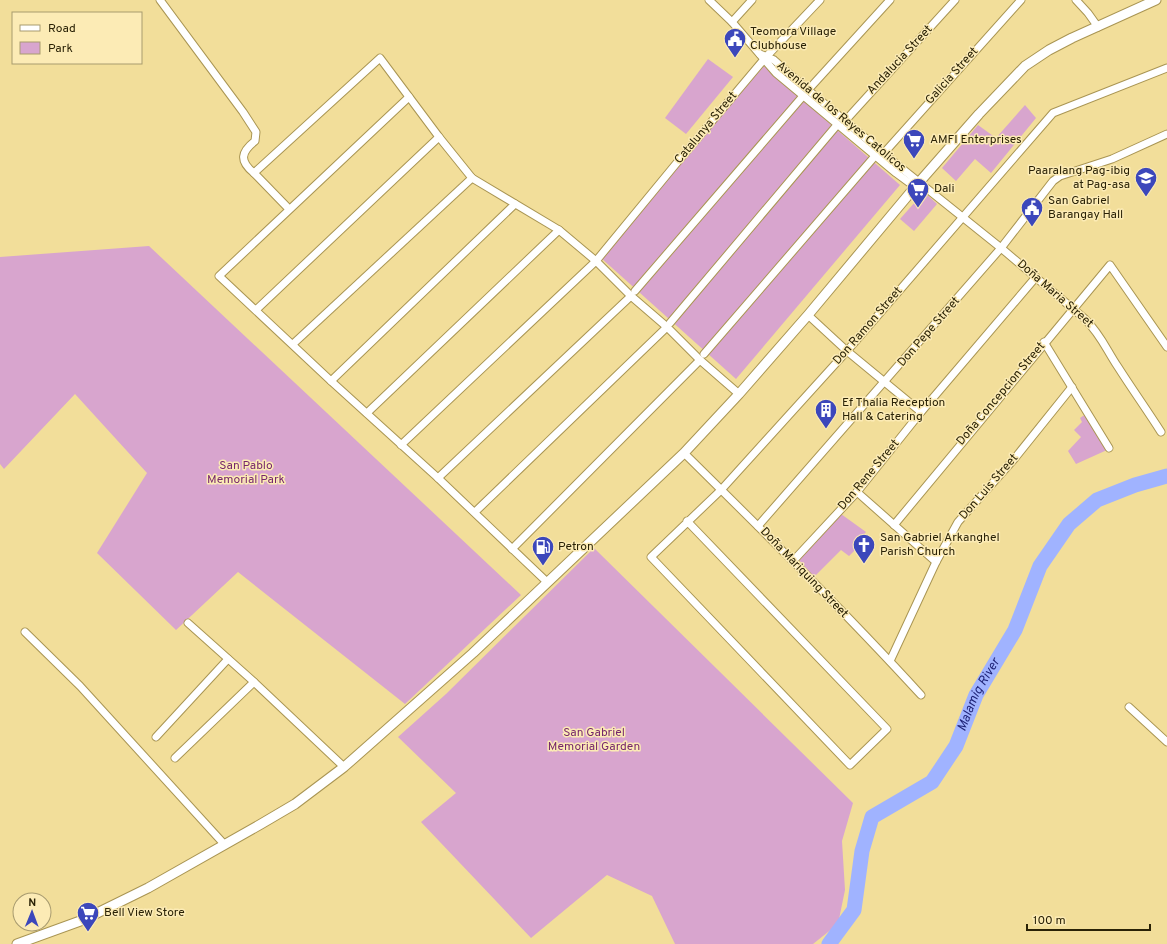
<svg xmlns="http://www.w3.org/2000/svg" width="1167" height="944" font-family="Overpass,sans-serif">
	<style>
		.green { fill: #d8a5ce }
		.lines { fill: none; stroke-linecap: round; stroke-linejoin: round }
		.river { stroke: #a0b3ff; stroke-width: 15 }
		.minor-casing { stroke: #a99553; stroke-width: 9 }
		.tertiary-casing { stroke: #a99553; stroke-width: 11 }
		.minor { stroke: #fff; stroke-width: 7 }
		.tertiary { stroke: #fff; stroke-width: 9 }
		.labels { text-anchor: middle; dominant-baseline: central; stroke-width: 3; stroke-linejoin: round; paint-order: stroke }
		.poi-label { font-size: 12px; fill: #2a2206; stroke: #fcebb5; text-anchor: start }
		.street-label { font-size: 12px; fill: #2a2206; stroke: #fcebb5 }
		.park-label { font-size: 12px; fill: #76266c; stroke: #fcebb5 }
		.water-label { font-size: 13px; font-style: italic; fill: #202579; stroke: #fcebb5 }
	</style>
	<rect width="100%" height="100%" fill="#f2de9a"/>
	<g class="green">
		<path d="M708,59L733,77L686,134L665,118Z"/>
		<path d="M764,66L900,185L736,379L601,258L697,143Z"/>
		<path d="M1025,105L1036,118L991,173L975,159L956,181L942,168L978,125L996,138Z"/>
		<path d="M924,192L937,204L914,231L900,219Z"/>
		<path d="M149,246L521,595L405,704L238,572L176,630L97,553L147,473L75,394L4,469L0,464V257Z"/>
		<path d="M1086,414L1107,450L1076,464L1068,451L1081,437L1074,430L1082,422L1080,418Z"/>
		<path d="M841,514L866,532L857,542L860,545L849,556L841,550L814,577L799,560Z"/>
		<path d="M594,548L853,803L842,841L845,890L838,924L813,944H675L652,896L607,875L531,938L421,822L456,793L398,737L446,694Z"/>
	</g>
	<g class="lines">
		<path class="river" id="s1" d="M829,944L854,910L862,851L872,817L932,782L956,746L976,695L1015,630L1040,566L1069,524L1097,500L1135,485L1167,476"/>
		<g class="minor-casing">
			<g id="minor">
				<path d="M160,0L243,112L256,132L255,141C241,152 239,161 254,173"/>
				<path d="M709,0L732,22L776,73L896,173L915,187"/>
				<path d="M1076,0L1088,13L1098,27"/>
				<path d="M732,22L752,0"/>
				<path d="M760,54L774,60L783,68L808,90L900,167L1001,248L1085,319C1101,335 1106,349 1118,367C1132,389 1147,410 1161,432"/>
				<path d="M808,90L890,0"/>
				<path d="M409,97L219,276L331,381L438,478L547,582"/>
				<path d="M845,121L955,0"/>
				<path d="M884,153L1021,0"/>
				<path d="M289,209L254,173L380,58L439,137L472,178L559,230L596,261L631,296L667,327L700,360L739,394"/>
				<path d="M635,291L803,96"/>
				<path d="M256,310L439,137"/>
				<path d="M808,315L847,351L921,412"/>
				<path d="M670,323L837,125"/>
				<path d="M1044,342L1109,448"/>
				<path d="M293,344L472,178"/>
				<path d="M704,354L875,156"/>
				<path d="M331,381L515,204"/>
				<path d="M367,413L559,230"/>
				<path d="M401,445L596,261L675,165L766,57L820,0"/>
				<path d="M684,453C764,532 845,612 921,695"/>
				<path d="M438,478L631,296"/>
				<path d="M857,492L936,562"/>
				<path d="M475,512L667,327"/>
				<path d="M687,521L887,729L850,765L651,557L721,490L847,351L1053,113L1167,68"/>
				<path d="M894,525L1110,265L1167,347"/>
				<path d="M758,526L1001,248L1053,181L1060,176L1112,159L1167,134"/>
				<path d="M512,549L700,360"/>
				<path d="M793,561L857,492L921,412L1036,277"/>
				<path d="M188,623L254,682L344,767"/>
				<path d="M25,632L80,686L224,844"/>
				<path d="M890,661L936,562L958,522L1015,458L1072,387"/>
				<path d="M1129,707L1167,742"/>
				<path d="M156,737L228,659"/>
				<path d="M175,758L254,682"/>
			</g>
		</g>
		<g class="tertiary-casing">
			<path id="tertiary" d="M17,944L83,920L148,888L261,824L295,804L344,767L473,653L684,453L739,394L808,315L915,187L979,114L1025,66L1049,50L1072,38L1156,0"/>
		</g>
		<use href="#minor" class="minor"/>
		<use href="#tertiary" class="tertiary"/>
	</g>
	<defs>
		<g id="civic-pin" transform="scale(1.15)"><path d="M0 17L-7.5 6A9.5 9.5 0 1 1 7.5 6Z" fill="#3c47bb" stroke="#fcebb5"/><path d="M-.6-6.5H3V-4.5H.6V-3L4-1V1h2V6H-6V1h2V-1L-.6-3ZM-1.2 2.5V6h2.4V2.5Z" fill="#fff"/></g>
		<g id="supermarket-pin" transform="scale(1.15)"><path d="M0 17L-7.5 6A9.5 9.5 0 1 1 7.5 6Z" fill="#3c47bb" stroke="#fcebb5"/><path d="M-6-5.5h2.5l.6 2H6L4.5 2H-2.5L-4.4-4H-6ZM-1.5 3.2a1.3 1.3 0 1 0 .1 0ZM3 3.2a1.3 1.3 0 1 0 .1 0Z" fill="#fff"/></g>
		<g id="school-pin" transform="scale(1.15)"><path d="M0 17L-7.5 6A9.5 9.5 0 1 1 7.5 6Z" fill="#3c47bb" stroke="#fcebb5"/><path d="M0-5L7-2L0 1L-7-2ZM-4 1L0 2.5L4 1V4Q0 6-4 4Z" fill="#fff"/></g>
		<g id="building-pin" transform="scale(1.15)"><path d="M0 17L-7.5 6A9.5 9.5 0 1 1 7.5 6Z" fill="#3c47bb" stroke="#fcebb5"/><path d="M-4-6H4V6H1V3H-1V6H-4ZM-2.5-4.3h1.7v1.8h-1.7ZM.8-4.3h1.7v1.8H.8ZM-2.5-1h1.7V.8h-1.7ZM.8-1h1.7V.8H.8Z" fill="#fff"/></g>
		<g id="church-pin" transform="scale(1.15)"><path d="M0 17L-7.5 6A9.5 9.5 0 1 1 7.5 6Z" fill="#3c47bb" stroke="#fcebb5"/><path d="M-1.2-6h2.4v3.5h3.3v2.4h-3.3V6h-2.4V-.1h-3.3v-2.4h3.3Z" fill="#fff"/></g>
		<g id="fuel-pin" transform="scale(1.15)"><path d="M0 17L-7.5 6A9.5 9.5 0 1 1 7.5 6Z" fill="#3c47bb" stroke="#fcebb5"/><path d="M-5.5-6h7V0h2V4h1.3V-2.5L3-4.5l.8-.8L6-3V5H2.5V1h-1V6h-7ZM-4.2-4.7v3.2H.2V-4.7Z" fill="#fff"/></g>
	</defs>
	<g fill-rule="evenodd">
		<use href="#civic-pin" x="735" y="39"/>
		<use href="#supermarket-pin" x="914" y="140"/>
		<use href="#school-pin" x="1146" y="178"/>
		<use href="#supermarket-pin" x="918" y="189"/>
		<use href="#civic-pin" x="1032" y="208"/>
		<use href="#building-pin" x="826" y="410"/>
		<use href="#church-pin" x="864" y="545"/>
		<use href="#fuel-pin" x="543" y="547"/>
		<use href="#supermarket-pin" x="88" y="913"/>
	</g>
	<g class="labels">
		<g class="poi-label">
			<text x="750" y="32">Teomora Village<tspan x="750" dy="14">Clubhouse</tspan></text>
			<text x="930" y="140">AMFI Enterprises</text>
			<text x="1130" y="171" text-anchor="end">Paaralang Pag-ibig<tspan x="1130" dy="14">at Pag-asa</tspan></text>
			<text x="934" y="189">Dali</text>
			<text x="1048" y="201">San Gabriel<tspan x="1048" dy="14">Barangay Hall</tspan></text>
			<text x="842" y="403">Ef Thalia Reception<tspan x="842" dy="14">Hall &amp; Catering</tspan></text>
			<text x="880" y="538">San Gabriel Arkanghel<tspan x="880" dy="14">Parish Church</tspan></text>
			<text x="558" y="547">Petron</text>
			<text x="104" y="913">Bell View Store</text>
		</g>
		<g class="street-label">
			<text transform="translate(900 60) rotate(-47)">Andalucia Street</text>
			<text transform="translate(952 76) rotate(-48)">Galicia Street</text>
			<text transform="translate(841 117) rotate(40)">Avenida de los Reyes Catolicos</text>
			<text transform="translate(706 128) rotate(-50)">Catalunya Street</text>
			<text transform="translate(1055 294) rotate(41)">Doña Maria Street</text>
			<text transform="translate(868 326) rotate(-49)">Don Ramon Street</text>
			<text transform="translate(929 332) rotate(-49)">Don Pepe Street</text>
			<text transform="translate(1001 394) rotate(-50)">Doña Concepcion Street</text>
			<text transform="translate(869 475) rotate(-50)">Don Rene Street</text>
			<text transform="translate(989 487) rotate(-49)">Don Luis Street</text>
			<text transform="translate(804 573) rotate(46)">Doña Mariquing Street</text>
		</g>
		<g class="park-label">
			<text x="246" y="466">San Pablo<tspan x="246" dy="14">Memorial Park</tspan></text>
			<text x="594" y="733">San Gabriel<tspan x="594" dy="14">Memorial Garden</tspan></text>
		</g>
		<g class="water-label">
			<text stroke="none"><textPath href="#s1" startOffset="306">Malamig River</textPath></text>
		</g>
	</g>
	<rect x="12" y="12" width="130" height="52" fill="#fcebb5" stroke="#a89b6f"/>
	<rect x="20" y="25" width="20" height="6" fill="#ffffff" stroke="#a89b6f"/>
	<text x="48" y="32" font-size="12" fill="#2a2206">Road</text>
	<rect x="20" y="42" width="20" height="12" fill="#d8a5ce" stroke="#a89b6f"/>
	<text x="48" y="52" font-size="12" fill="#2a2206">Park</text>
	<g transform="translate(32 912) rotate(1)"><circle r="19" fill="#fcebb5" stroke="#a89b6f"/>
	<path d="M0-3L7 15L0 10L-7 15Z" fill="#3c47bb"/>
	<text y="-6" font-size="11" font-weight="bold" text-anchor="middle" fill="#2a2206">N</text>
	</g>
	<path d="M1027 924v6h123v-6" fill="none" stroke="#2a2206" stroke-width="2"/>
	<text x="1033" y="924" font-size="12" fill="#2a2206" stroke="#fcebb5" stroke-width="3" paint-order="stroke">100 m</text>
</svg>
